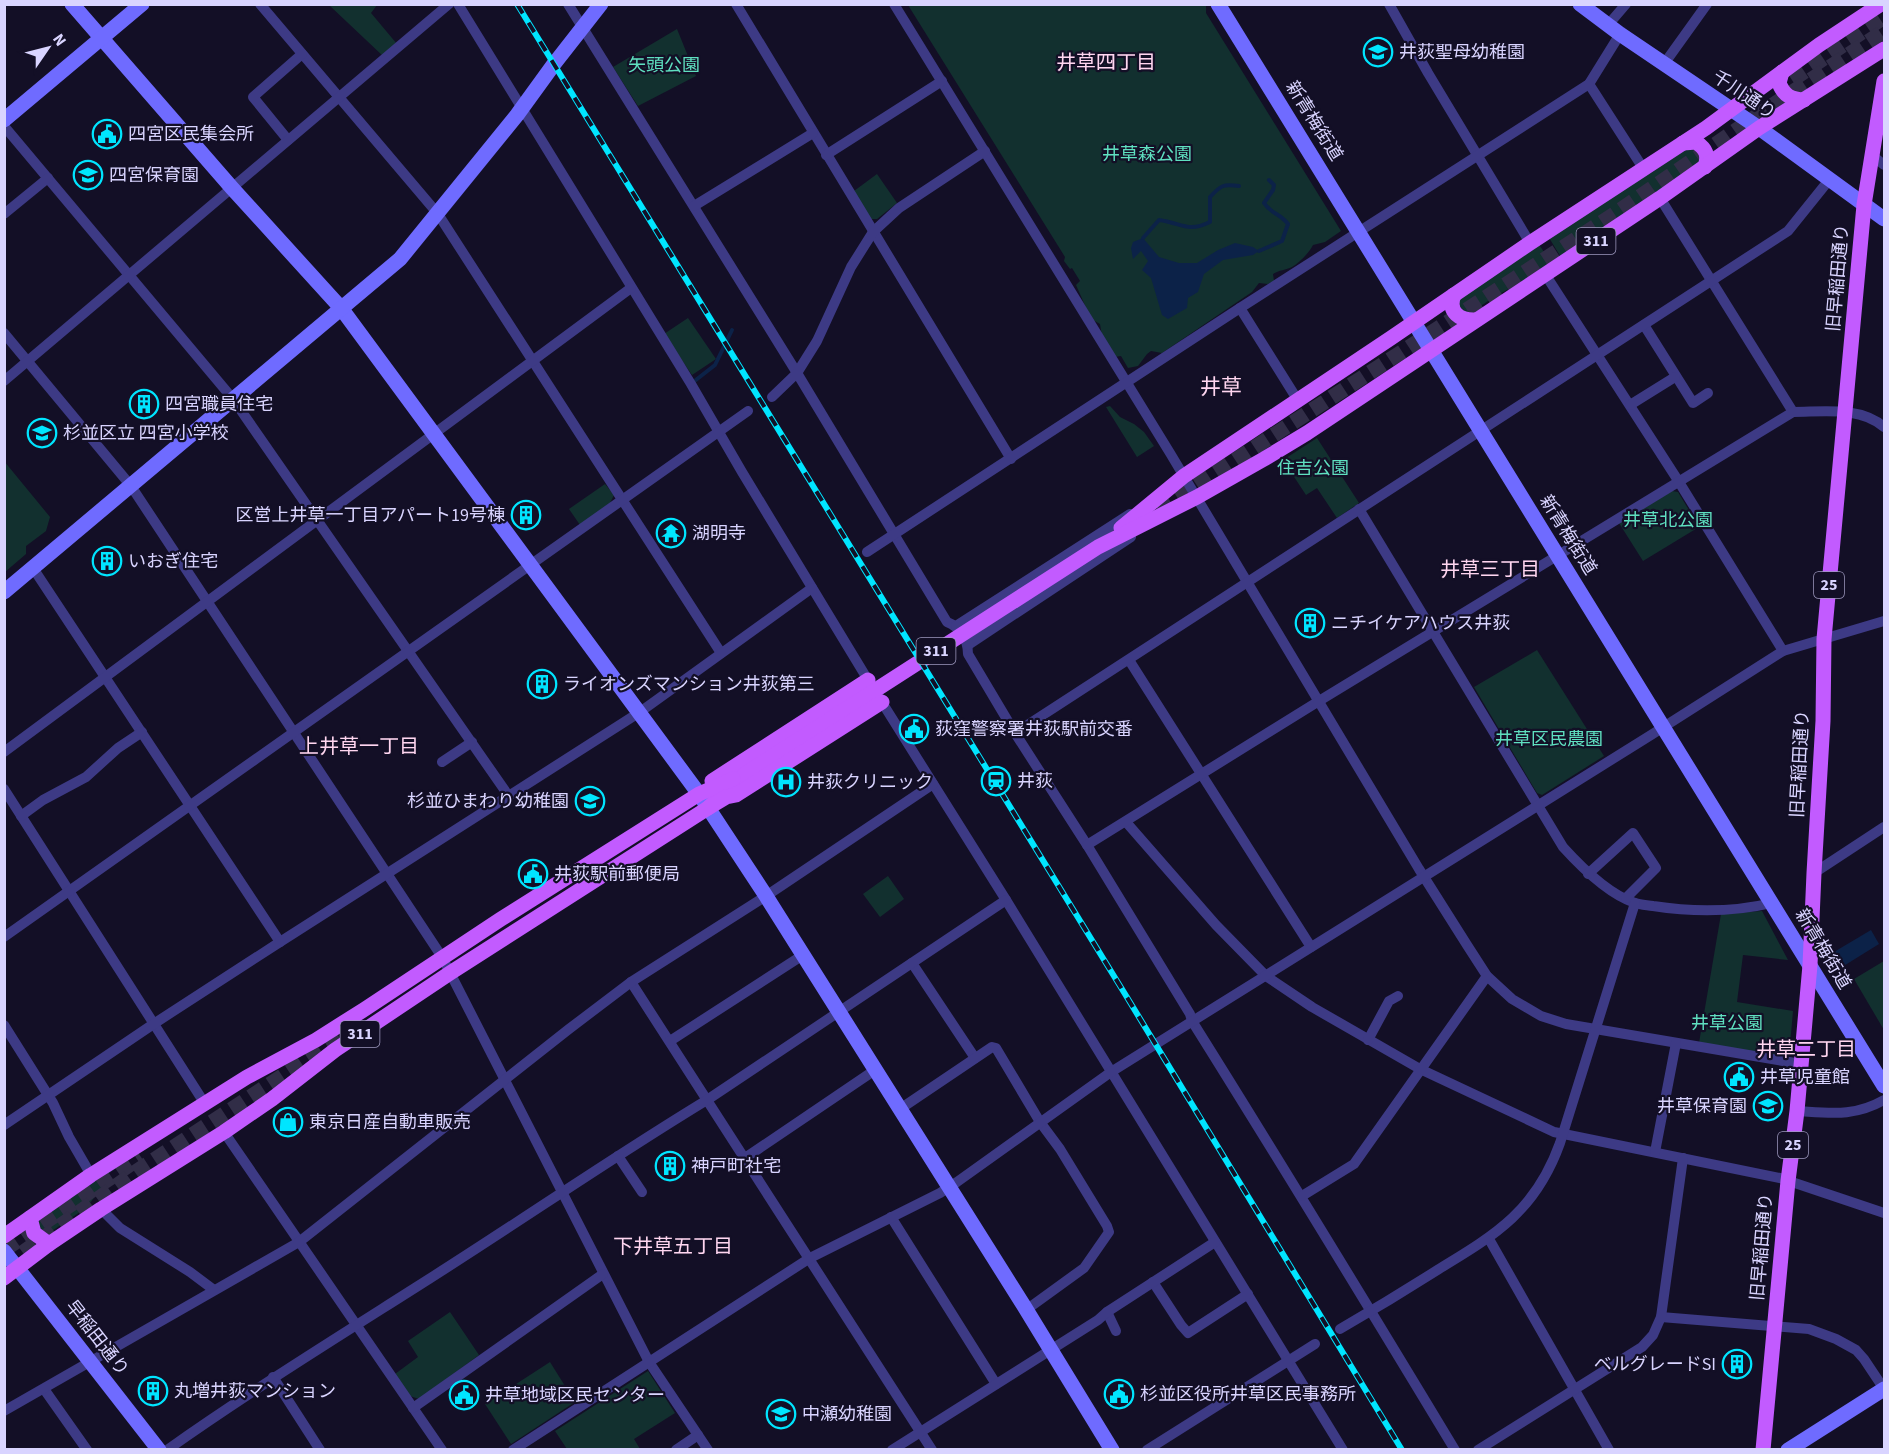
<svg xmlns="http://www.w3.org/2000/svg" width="1889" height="1454" font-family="'Source Sans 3','Noto Sans JP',sans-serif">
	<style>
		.green { fill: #12302f }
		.water { fill: #0c2248 }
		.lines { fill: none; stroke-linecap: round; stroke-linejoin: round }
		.stream { stroke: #0c2248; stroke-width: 4 }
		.primary-tunnel { stroke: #312d47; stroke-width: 15; stroke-dasharray: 15 8; stroke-linecap: butt }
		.street { stroke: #3d3a85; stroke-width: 10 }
		.secondary { stroke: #6f6bff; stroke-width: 15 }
		.primary { stroke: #c25bff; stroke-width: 15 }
		.rail-casing { stroke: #00e5ff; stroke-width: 6 }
		.rail { stroke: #130f26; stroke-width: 4; stroke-dasharray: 11; stroke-linecap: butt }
		.labels { text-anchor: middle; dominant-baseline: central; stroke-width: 4.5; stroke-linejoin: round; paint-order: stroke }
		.shield { fill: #130f26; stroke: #9e99be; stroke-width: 1.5 }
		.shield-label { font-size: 16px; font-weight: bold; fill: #d9d4ff }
		.poi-label { font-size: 18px; fill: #d9d4ff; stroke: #130f26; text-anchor: start }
		.park-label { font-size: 18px; fill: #5fe0c0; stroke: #130f26 }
		.street-label { font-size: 18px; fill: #d9d4ff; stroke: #130f26 }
		.neighbourhood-label { font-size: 20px; fill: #ffd6f0; stroke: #130f26 }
		.quarter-label { font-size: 21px; fill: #ffd6f0; stroke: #130f26 }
	</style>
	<rect width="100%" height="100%" fill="#130f26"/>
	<g class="green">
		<path d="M329,5H377L371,13L397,44L383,56Z"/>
		<path d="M908,5H1206V13L1341,231L1325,242L1313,245C1309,253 1299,263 1292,267C1286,270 1279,270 1273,274L1274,281L1268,284L1259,283L1252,292L1162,353L1151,351L1147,354L1138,366L1128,368L1121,356L1114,357L1103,342L1100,324L1091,319L1076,285L1080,281L1072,268L1070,269L1064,261L1065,257Z"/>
		<path d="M677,29L696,76L638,106L613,67Z"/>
		<path d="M1688,148L1696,149L1701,158L1698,166L1562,259L1548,236L1627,183L1651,173Z"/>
		<path d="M877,174L897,203L877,219H870L854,191Z"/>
		<path d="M1538,243L1552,264L1491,299L1472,312L1468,313L1459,308L1458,298Z"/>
		<path d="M688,318L716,359L692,375L664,334Z"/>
		<path d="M1110,406L1120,417L1134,424L1144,432L1154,446L1137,457L1106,407Z"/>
		<path d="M1317,438L1359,503L1337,518L1317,488L1306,495L1283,460Z"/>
		<path d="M4,461L50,517L46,531L26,546V554L5,572Z"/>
		<path d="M605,484L614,495L610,503L580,525L569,509Z"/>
		<path d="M1672,491L1678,492L1699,527L1643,561L1619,523Z"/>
		<path d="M1537,650L1604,756L1542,795L1537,793L1474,687Z"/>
		<path d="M888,876L904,899L880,917L863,894Z"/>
		<path d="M1762,911L1788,960L1743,955L1737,1002L1793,1011L1789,1057L1699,1043L1721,914Z"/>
		<path d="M1884,961V1030L1854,979Z"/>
		<path d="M117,1165L118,1167L102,1178L106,1186L97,1194L86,1208L49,1233L41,1231L37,1222Z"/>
		<path d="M450,1312L479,1355L419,1399L410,1396L395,1374L418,1357L408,1341Z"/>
		<path d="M550,1362L575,1402L511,1444L485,1404Z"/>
		<path d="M648,1371L675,1413L634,1439L640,1449H567L555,1431Z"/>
	</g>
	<g class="water">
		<path d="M1143,238L1159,257L1179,263H1197L1218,250L1235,243L1253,247L1259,251L1253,255L1223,260L1204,274L1198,292L1188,298L1187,308L1168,319L1162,315L1151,278L1142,270L1148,261L1141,251L1133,259L1131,248L1133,242Z"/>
		<path d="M1871,930L1879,944L1842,967L1834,952Z"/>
	</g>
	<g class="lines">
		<g class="stream">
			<path d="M1143,238L1159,220C1182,223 1187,233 1210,222V197C1221,185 1223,184 1239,186"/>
			<path d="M1259,251L1282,241L1288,224C1280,213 1271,214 1264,203L1273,190L1274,185L1269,180"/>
			<path d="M692,383L715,365L732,330"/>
		</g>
		<g class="primary-tunnel">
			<path d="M1792,80L1884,17"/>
			<path d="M1158,510L1616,213L1758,115L1884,31"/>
			<path d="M4,1250L141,1157"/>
			<path d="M4,1266L137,1171L342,1037"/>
		</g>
		<g class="street">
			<path d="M260,4L438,214L721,653"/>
			<path d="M458,4L691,384L742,472L868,680L1006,900L1343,1450"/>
			<path d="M568,4L797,373L947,622C960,627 968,640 968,654L1015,733L1087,845L1190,1014L1192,1021C1281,1163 1368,1306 1455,1450"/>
			<path d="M736,4L1011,459"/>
			<path d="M894,4L1170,453L1419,869L1467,945L1487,976L1512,999L1541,1016L1566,1024L1801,1064"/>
			<path d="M1389,4L1428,73L1530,243"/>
			<path d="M1608,25L1626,4"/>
			<path d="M1664,64L1707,4"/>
			<path d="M1589,84L1643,168"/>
			<path d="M4,126L233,399L508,795"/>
			<path d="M288,140L253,97L302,54"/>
			<path d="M826,155L942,81"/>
			<path d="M1872,155L1884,165"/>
			<path d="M1660,198L1793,412"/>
			<path d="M694,206L813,133"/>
			<path d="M4,214L48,178"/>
			<path d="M1545,274L1679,482L1783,651"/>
			<path d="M1240,308L1297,399"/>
			<path d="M1644,325L1693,403L1708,393"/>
			<path d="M4,333L131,486L442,957L649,1362L708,1450"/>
			<path d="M4,381L449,4"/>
			<path d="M772,397L797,373L817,341L851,267L873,232L899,208L985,151"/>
			<path d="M1630,405L1675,377"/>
			<path d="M1359,509L1563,847C1582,868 1608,894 1635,903C1641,905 1648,905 1653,906C1692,912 1734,912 1772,903"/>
			<path d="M867,552L1240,308L1589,84L1620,34"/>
			<path d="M33,568L280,942"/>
			<path d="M956,626L1130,514"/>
			<path d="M968,645L1131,537"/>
			<path d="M1129,660L1311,947"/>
			<path d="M1015,733L1788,231L1829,180"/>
			<path d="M4,752L631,288"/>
			<path d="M442,762L472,742"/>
			<path d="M4,789L205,1104"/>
			<path d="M21,816L43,800L86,777L118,748L142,732"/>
			<path d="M1126,822L1216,925L1266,976L1312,1007L1420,1069L1554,1132L1780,1178L1884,1213"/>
			<path d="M1087,845L1319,701L1793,412C1823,412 1860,406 1884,427"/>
			<path d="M1814,873L1884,827"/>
			<path d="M1588,874L1633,833L1656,868L1626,898"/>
			<path d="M4,937L748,411"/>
			<path d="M912,963L975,1058"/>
			<path d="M631,982L932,1450"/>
			<path d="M4,1025L53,1103L69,1137L91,1175"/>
			<path d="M1368,1040L1389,1001L1398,996"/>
			<path d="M670,1041L803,955"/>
			<path d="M900,1109L992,1047L996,1048L1040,1122L1060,1149L1107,1226L1109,1232L1084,1268L1026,1310"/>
			<path d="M1797,1111C1831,1113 1854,1117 1884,1100"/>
			<path d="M4,1125L155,1023L280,942L640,712L812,588"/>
			<path d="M224,1132L442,1450"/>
			<path d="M1655,1152L1676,1043"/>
			<path d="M618,1156L642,1192"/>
			<path d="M745,1158L875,1070"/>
			<path d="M1302,1196L1354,1164L1487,976"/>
			<path d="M101,1209L120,1228L190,1272L214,1290"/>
			<path d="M891,1217L996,1384"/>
			<path d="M1489,1239L1609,1450"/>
			<path d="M1153,1282L1181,1325L1188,1333L1248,1294"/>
			<path d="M1107,1312L1116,1331"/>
			<path d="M1661,1317L1809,1329L1836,1339L1856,1350L1864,1359L1884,1389"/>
			<path d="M1340,1329C1373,1310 1406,1290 1439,1269C1497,1234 1536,1210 1560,1143L1635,903"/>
			<path d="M273,1377L320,1450"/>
			<path d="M44,1389L87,1450"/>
			<path d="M413,1408L603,1274"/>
			<path d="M4,1411L299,1242L569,1029L631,982L766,896L933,784"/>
			<path d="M167,1450C252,1390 341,1335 429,1279C522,1220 613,1157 707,1100L1006,900"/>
			<path d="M513,1450L810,1258L940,1193L957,1182L1111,1072L1651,735L1783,651L1884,621"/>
			<path d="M676,1450L698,1435"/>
			<path d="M892,1450L1098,1320L1107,1312L1215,1242"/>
			<path d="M1147,1450L1315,1344"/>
			<path d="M1478,1450L1642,1347L1653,1335L1661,1317L1683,1158"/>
		</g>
		<g class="secondary">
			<path d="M72,4L232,188L341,308L699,794L766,896L1024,1306L1112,1450"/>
			<path d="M1218,4L1884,1086"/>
			<path d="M1580,4L1620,34L1759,128L1884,219"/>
			<path d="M4,120L142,4"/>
			<path d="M4,592L400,259L517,115L554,64L601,4"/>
			<path d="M4,1251L159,1450"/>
			<path d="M1788,1450L1884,1389"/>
		</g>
		<g class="primary">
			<path d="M1782,72L1779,83C1784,96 1791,99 1804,100"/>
			<path d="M1683,143L1696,142C1706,149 1709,155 1705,167"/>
			<path d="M1454,295C1447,312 1460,321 1476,320"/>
			<path d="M1121,528L1184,476L1391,338L1530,243L1706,128L1819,45L1881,4"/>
			<path d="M712,781L868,680"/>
			<path d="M708,808L745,774L1098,547L1197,497L1264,459L1307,433L1660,198L1759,128L1884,49"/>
			<path d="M30,1218L34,1233L49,1244"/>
			<path d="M4,1236L91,1175L247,1077L316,1040L365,1009L501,919L699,794L733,779"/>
			<path d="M4,1278L49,1244L101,1209L224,1132L272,1099L335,1050L450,973L708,808L726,797L736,795L882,702"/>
			<path d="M1763,1450L1788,1181L1797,1111L1810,965L1814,873L1823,721L1824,639L1864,205L1884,81"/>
		</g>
		<g class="rail-casing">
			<path id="rail" d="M517,4L1125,994L1402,1450"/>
		</g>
		<use href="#rail" class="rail"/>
	</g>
	<defs>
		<g id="school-ring" transform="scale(1.5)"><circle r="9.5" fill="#130f26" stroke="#00e5ff" stroke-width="1.5"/><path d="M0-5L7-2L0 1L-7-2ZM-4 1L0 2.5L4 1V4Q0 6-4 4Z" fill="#00e5ff"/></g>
		<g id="civic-ring" transform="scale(1.5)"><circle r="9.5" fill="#130f26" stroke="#00e5ff" stroke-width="1.5"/><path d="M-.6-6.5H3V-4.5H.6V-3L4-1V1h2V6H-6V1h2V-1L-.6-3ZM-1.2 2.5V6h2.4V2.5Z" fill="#00e5ff"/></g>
		<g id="building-ring" transform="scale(1.5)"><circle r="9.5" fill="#130f26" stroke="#00e5ff" stroke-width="1.5"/><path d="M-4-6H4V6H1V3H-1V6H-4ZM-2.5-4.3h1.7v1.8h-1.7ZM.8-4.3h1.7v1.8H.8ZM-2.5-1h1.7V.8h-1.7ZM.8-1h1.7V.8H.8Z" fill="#00e5ff"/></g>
		<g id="temple-ring" transform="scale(1.5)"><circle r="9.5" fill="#130f26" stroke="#00e5ff" stroke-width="1.5"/><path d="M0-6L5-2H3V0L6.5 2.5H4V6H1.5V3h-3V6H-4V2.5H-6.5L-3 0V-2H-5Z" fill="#00e5ff"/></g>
		<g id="station-ring" transform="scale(1.5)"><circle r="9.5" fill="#130f26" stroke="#00e5ff" stroke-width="1.5"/><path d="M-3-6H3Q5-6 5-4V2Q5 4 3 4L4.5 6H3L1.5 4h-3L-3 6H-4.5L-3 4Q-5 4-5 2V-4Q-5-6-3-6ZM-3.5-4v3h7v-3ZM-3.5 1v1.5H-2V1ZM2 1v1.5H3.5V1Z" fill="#00e5ff"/></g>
		<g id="hospital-ring" transform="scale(1.5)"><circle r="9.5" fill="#130f26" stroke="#00e5ff" stroke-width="1.5"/><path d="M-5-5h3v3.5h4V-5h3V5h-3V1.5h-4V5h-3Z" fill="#00e5ff"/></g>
		<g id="shop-ring" transform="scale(1.5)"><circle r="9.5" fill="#130f26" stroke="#00e5ff" stroke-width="1.5"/><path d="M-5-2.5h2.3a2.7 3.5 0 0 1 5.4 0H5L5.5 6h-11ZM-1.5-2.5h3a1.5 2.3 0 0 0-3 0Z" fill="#00e5ff"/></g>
	</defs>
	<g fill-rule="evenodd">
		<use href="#school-ring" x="1378" y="52"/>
		<use href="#civic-ring" x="107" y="134"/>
		<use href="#school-ring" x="88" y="175"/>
		<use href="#building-ring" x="144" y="404"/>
		<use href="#school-ring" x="42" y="433"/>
		<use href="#building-ring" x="526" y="515"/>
		<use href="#temple-ring" x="671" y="533"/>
		<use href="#building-ring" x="107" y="561"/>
		<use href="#building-ring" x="1310" y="623"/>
		<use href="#building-ring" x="542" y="684"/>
		<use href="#civic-ring" x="914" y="729"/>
		<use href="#station-ring" x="996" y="781"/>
		<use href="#hospital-ring" x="786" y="782"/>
		<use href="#school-ring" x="590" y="801"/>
		<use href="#civic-ring" x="533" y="874"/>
		<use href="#civic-ring" x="1739" y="1077"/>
		<use href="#school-ring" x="1768" y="1106"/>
		<use href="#shop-ring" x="288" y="1122"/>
		<use href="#building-ring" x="670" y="1166"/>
		<use href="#building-ring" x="1737" y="1364"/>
		<use href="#building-ring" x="153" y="1391"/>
		<use href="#civic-ring" x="1119" y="1394"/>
		<use href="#civic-ring" x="464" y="1395"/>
		<use href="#school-ring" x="781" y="1414"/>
	</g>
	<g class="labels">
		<g class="shield">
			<rect x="1576.5" y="228" width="39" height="26" rx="4.5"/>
			<rect x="1814" y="572" width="30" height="26" rx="4.5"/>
			<rect x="916.5" y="638" width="39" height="26" rx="4.5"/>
			<rect x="340.5" y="1021" width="39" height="26" rx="4.5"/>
			<rect x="1778" y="1132" width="30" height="26" rx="4.5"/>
		</g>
		<g class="shield-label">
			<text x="1596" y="241">311</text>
			<text x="1829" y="585">25</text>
			<text x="936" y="651">311</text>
			<text x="360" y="1034">311</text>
			<text x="1793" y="1145">25</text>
		</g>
		<g class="poi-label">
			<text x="1399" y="52">井荻聖母幼稚園</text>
			<text x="128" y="134">四宮区民集会所</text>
			<text x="109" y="175">四宮保育園</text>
			<text x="165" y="404">四宮職員住宅</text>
			<text x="63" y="433">杉並区立 四宮小学校</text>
			<text x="505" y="515" text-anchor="end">区営上井草一丁目アパート19号棟</text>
			<text x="692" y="533">湖明寺</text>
			<text x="128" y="561">いおぎ住宅</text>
			<text x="1331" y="623">ニチイケアハウス井荻</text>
			<text x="563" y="684">ライオンズマンション井荻第三</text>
			<text x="935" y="729">荻窪警察署井荻駅前交番</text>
			<text x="1017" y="781">井荻</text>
			<text x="807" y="782">井荻クリニック</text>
			<text x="569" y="801" text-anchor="end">杉並ひまわり幼稚園</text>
			<text x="554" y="874">井荻駅前郵便局</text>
			<text x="1760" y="1077">井草児童館</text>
			<text x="1747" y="1106" text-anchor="end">井草保育園</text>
			<text x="309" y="1122">東京日産自動車販売</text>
			<text x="691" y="1166">神戸町社宅</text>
			<text x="1716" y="1364" text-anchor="end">ベルグレードSI</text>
			<text x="174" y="1391">丸増井荻マンション</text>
			<text x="1140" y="1394">杉並区役所井草区民事務所</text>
			<text x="485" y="1395">井草地域区民センター</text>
			<text x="802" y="1414">中瀬幼稚園</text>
		</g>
		<g class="park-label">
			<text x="664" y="65">矢頭公園</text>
			<text x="1147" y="154">井草森公園</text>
			<text x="1313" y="468">住吉公園</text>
			<text x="1668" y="520">井草北公園</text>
			<text x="1549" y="739">井草区民農園</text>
			<text x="1727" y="1023">井草公園</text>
		</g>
		<g class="street-label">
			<text transform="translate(1744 95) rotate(34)">千川通り</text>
			<text transform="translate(1314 121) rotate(58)">新青梅街道</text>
			<text transform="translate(1838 278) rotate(-85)">旧早稲田通り</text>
			<text transform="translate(1568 535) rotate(58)">新青梅街道</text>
			<text transform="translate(1800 764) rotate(-87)">旧早稲田通り</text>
			<text transform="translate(1823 949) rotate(59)">新青梅街道</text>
			<text transform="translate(1762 1247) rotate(-85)">旧早稲田通り</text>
			<text transform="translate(97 1338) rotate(52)">早稲田通り</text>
		</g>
		<g class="neighbourhood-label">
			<text x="1106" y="63">井草四丁目</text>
			<text x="1490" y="570">井草三丁目</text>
			<text x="359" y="747">上井草一丁目</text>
			<text x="1806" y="1050">井草二丁目</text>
			<text x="673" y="1247">下井草五丁目</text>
		</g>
		<g class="quarter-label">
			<text x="1221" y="387">井草</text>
		</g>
	</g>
	<rect width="1889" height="1454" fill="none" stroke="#d9d4ff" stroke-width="12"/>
	<g transform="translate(48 48) rotate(55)" stroke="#130f26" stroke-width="4.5" paint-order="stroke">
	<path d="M0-4.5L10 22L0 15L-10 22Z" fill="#d9d4ff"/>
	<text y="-9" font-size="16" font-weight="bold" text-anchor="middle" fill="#d9d4ff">N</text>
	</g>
</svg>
